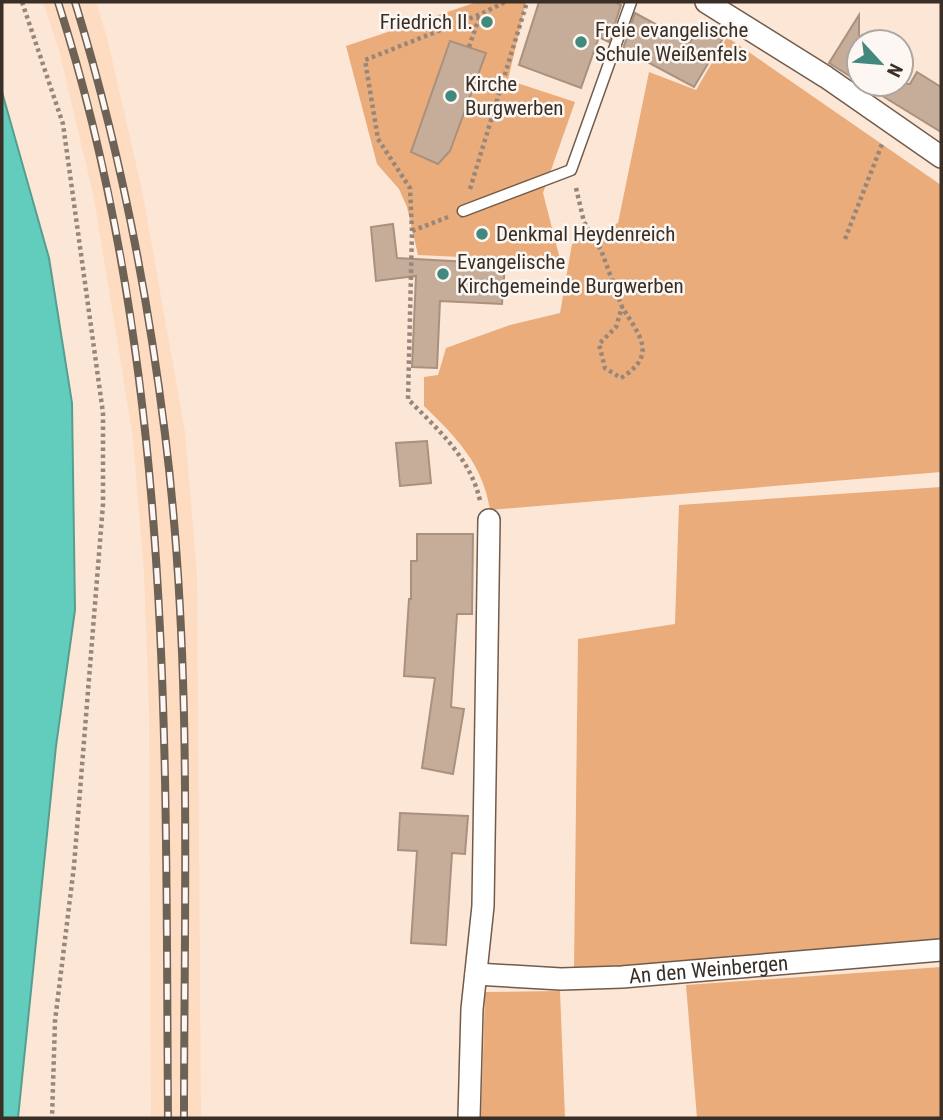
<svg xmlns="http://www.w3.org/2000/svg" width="943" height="1120" font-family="'Roboto Condensed',sans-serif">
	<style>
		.built { fill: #fddcc2 }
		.green { fill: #eaac7a }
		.water { fill: #63cdbd; stroke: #569e90; stroke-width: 2 }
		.building { fill: #c6ad99; stroke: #aa917e; stroke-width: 2 }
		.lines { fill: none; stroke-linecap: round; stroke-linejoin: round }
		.lane-casing { stroke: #725b49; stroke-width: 13 }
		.street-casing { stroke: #725b49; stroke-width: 24 }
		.path { stroke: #97877b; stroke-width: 4.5; stroke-dasharray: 3.5 3.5; stroke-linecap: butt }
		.lane { stroke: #fff; stroke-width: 10 }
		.street { stroke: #fff; stroke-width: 21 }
		.rail-casing { stroke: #6e6156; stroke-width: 8 }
		.rail { stroke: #fcf7f3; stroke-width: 5; stroke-dasharray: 16; stroke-linecap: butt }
		.poi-dot { fill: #43887d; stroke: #fcf7f3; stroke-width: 2.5 }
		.labels { text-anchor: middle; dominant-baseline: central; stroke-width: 5; stroke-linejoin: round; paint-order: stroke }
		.poi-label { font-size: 21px; fill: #392f27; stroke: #fcf7f3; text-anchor: start }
		.street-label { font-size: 21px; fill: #392f27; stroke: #fcf7f3 }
	</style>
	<rect width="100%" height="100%" fill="#fce6d6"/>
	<path class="built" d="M43,2H96L107,38L142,190L185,432L197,574L201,1118H151L149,711L144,572L133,438L94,198L59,50Z"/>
	<g class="green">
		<path d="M477,2H526L508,80L575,102L543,193L562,267L504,259L418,255L407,207L399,189L377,164L346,46Z"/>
		<path d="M727,37L941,185V472L490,510C483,464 456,437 424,406V377L438,375L446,348L510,325L560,313L572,244L618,223L649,72L696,90Z"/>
		<path d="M941,487V939L574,970L578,639L675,624L679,505Z"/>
		<path d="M941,967V1118H697L686,985Z"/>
		<path d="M560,991L565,1118H481L485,992Z"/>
	</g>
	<path class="water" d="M2,92L49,258L72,403L75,610L56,746L18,1118H2Z"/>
	<g class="building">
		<path d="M539,2H615L621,5L609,42L599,37L581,88L519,65Z"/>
		<path d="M635,13L690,43L702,22L725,35L694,87L623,49Z"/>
		<path d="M859,15V82L829,63Z"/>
		<path d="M450,41L486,53L450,151L438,164L411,152Z"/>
		<path d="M917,72L941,87V132L863,84H910Z"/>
		<path d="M393,224L397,258L505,264L502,304L440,301L437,368L412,367L416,276L376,281L371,227Z"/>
		<path d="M427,441L431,483L400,486L396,443Z"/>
		<path d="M417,534H473L472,614H457L451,707L464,709L453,774L422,768L435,678L404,676L409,599H411V561H417Z"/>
		<path d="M400,813L468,816L465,854L452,853L446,945L411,943L417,851L398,850Z"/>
	</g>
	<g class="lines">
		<g class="lane-casing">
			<path id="lane" d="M463,211L571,170L631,2"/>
		</g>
		<g class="street-casing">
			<g id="street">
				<path d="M706,2L826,77L941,157"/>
				<path id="s1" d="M476,974L561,979L622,977L941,950"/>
				<path d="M469,1118L472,1009L483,906L489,520"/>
			</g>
		</g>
		<g class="path">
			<path d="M22,2L63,124L103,413V504L74,866L55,1021L52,1118"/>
			<path d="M469,47L480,15"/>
			<path d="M576,188L584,222L601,250L622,307L616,327L599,344L605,368L621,378C658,355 640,336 622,307"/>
			<path d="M470,189L527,2"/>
			<path d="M448,217L412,231L408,399C437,429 471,458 480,501"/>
			<path d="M412,231L410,188L378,139L365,60L481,14L505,2"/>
			<path d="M845,239L882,144"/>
		</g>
		<use href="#lane" class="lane"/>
		<use href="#street" class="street"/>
		<g class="rail-casing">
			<g id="rail">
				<path d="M58,2C175,366 165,741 168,1118"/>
				<path d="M75,2C118,142 147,288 165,434C193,660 184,891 184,1118"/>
			</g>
		</g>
		<use href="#rail" class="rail"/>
	</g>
	<g class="poi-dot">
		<circle cx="487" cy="22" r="7"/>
		<circle cx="581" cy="42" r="7"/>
		<circle cx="451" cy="96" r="7"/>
		<circle cx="482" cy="234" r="7"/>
		<circle cx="443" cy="274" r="7"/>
	</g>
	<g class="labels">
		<g class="poi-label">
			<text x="473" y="22" text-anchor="end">Friedrich II.</text>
			<text x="595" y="30">Freie evangelische<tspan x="595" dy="24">Schule Weißenfels</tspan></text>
			<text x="465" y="84">Kirche<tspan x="465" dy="24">Burgwerben</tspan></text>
			<text x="496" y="234">Denkmal Heydenreich</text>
			<text x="457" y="262">Evangelische<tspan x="457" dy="24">Kirchgemeinde Burgwerben</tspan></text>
		</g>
		<g class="street-label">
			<text stroke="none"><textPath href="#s1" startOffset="233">An den Weinbergen</textPath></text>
		</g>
	</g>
	<rect width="943" height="1120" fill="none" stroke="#392f27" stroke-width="7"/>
	<g transform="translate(880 63) rotate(116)"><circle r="33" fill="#fcf7f3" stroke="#aea7a1" stroke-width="2"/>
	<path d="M0-5L12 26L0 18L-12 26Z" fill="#43887d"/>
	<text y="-10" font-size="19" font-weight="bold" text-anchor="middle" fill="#392f27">N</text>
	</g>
</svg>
